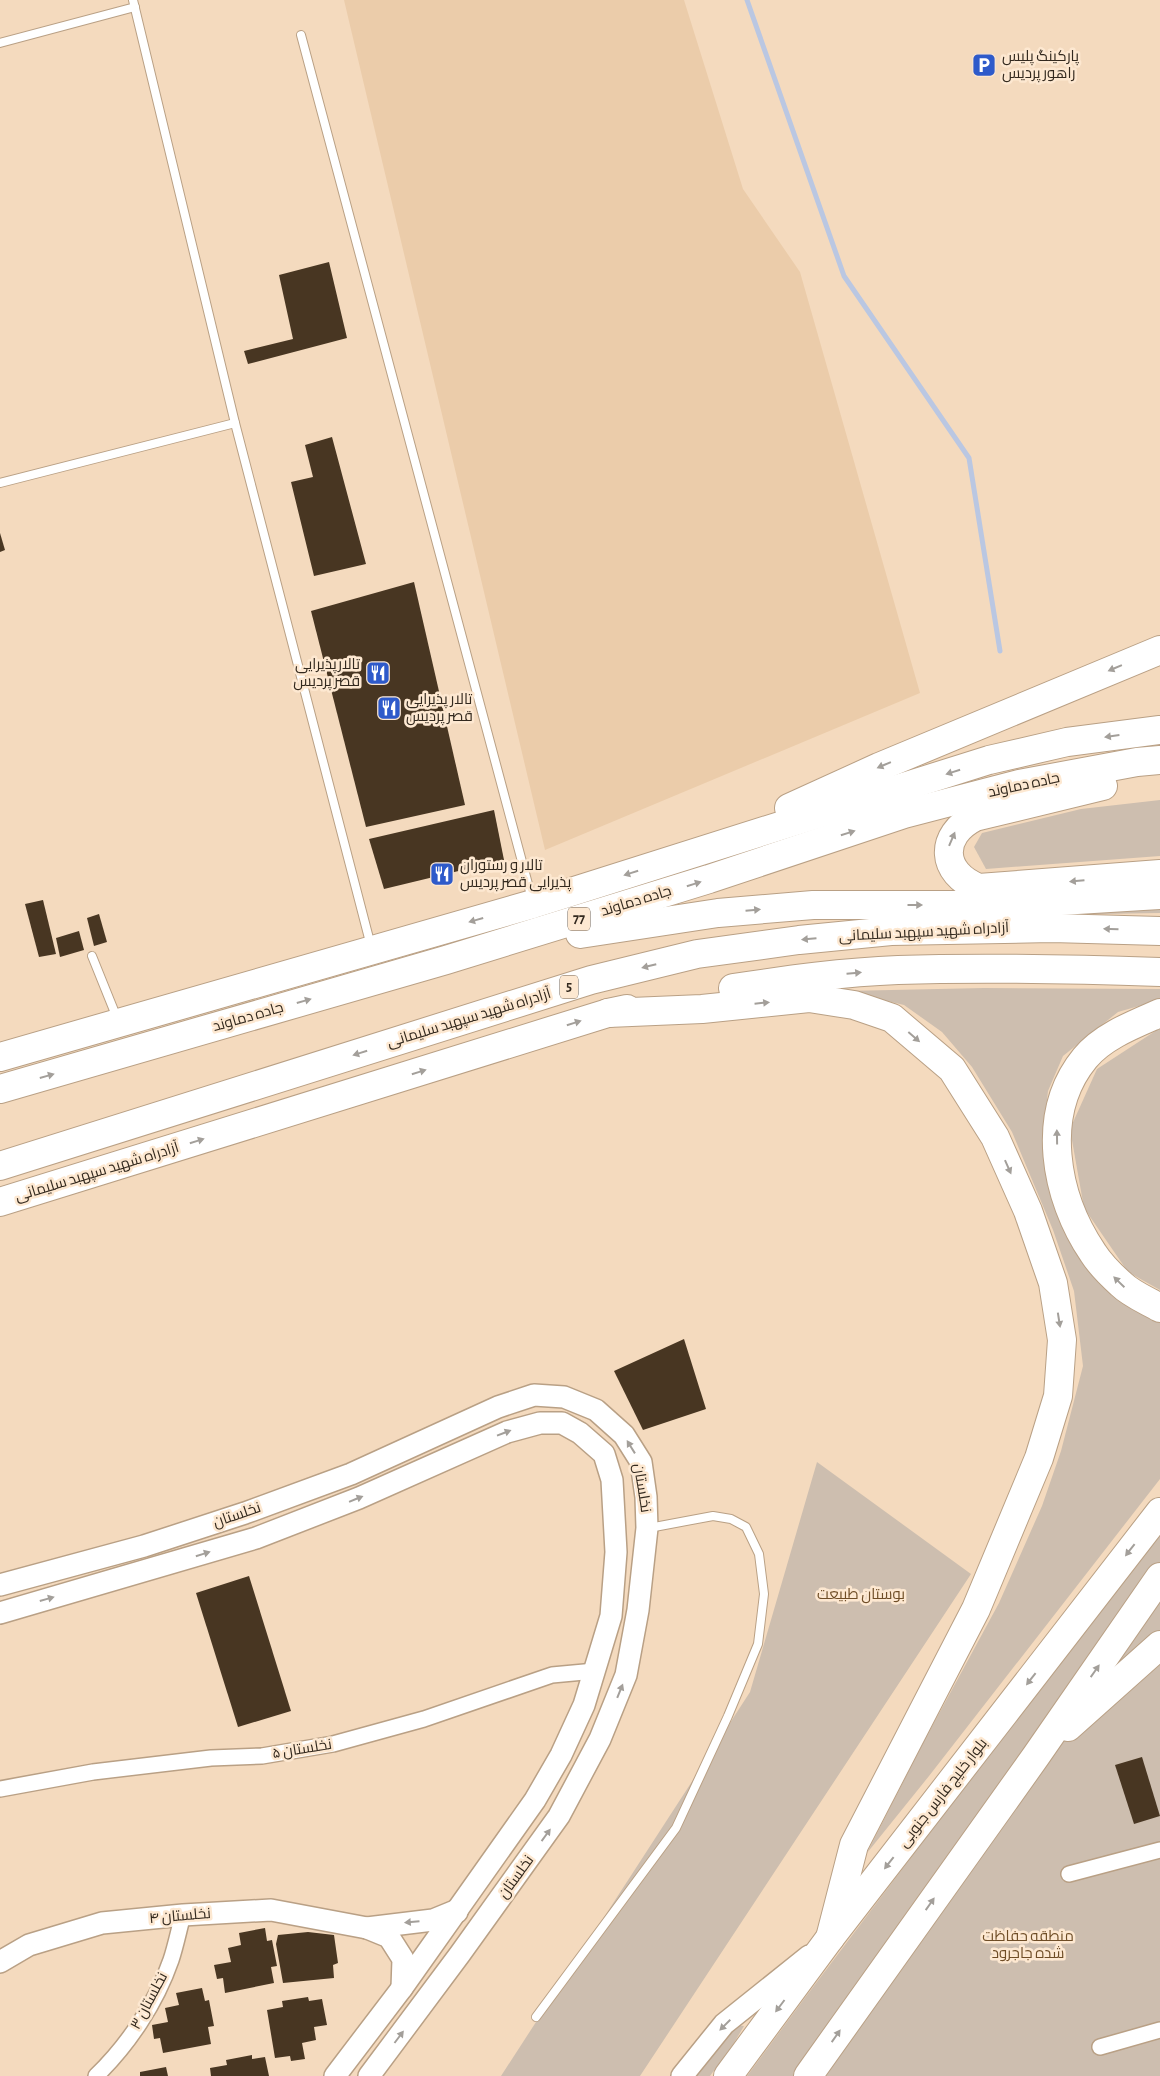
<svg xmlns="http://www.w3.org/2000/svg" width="1160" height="2076" font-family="'Alegreya Sans',Cairo,sans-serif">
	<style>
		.built { fill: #ebccaa }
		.green { fill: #cdbeaf }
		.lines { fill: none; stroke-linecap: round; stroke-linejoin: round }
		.stream { stroke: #bac7e2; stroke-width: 5 }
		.building { fill: #483622 }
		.lane-casing { stroke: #b9a085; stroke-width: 10 }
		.street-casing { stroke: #b9a085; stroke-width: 18 }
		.secondary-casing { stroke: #b9a085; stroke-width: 24 }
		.highway-casing { stroke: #b9a085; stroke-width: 30 }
		.lane { stroke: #fff; stroke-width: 8 }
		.street { stroke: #fff; stroke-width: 15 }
		.secondary { stroke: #fff; stroke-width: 21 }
		.highway { stroke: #fff; stroke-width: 28 }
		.oneway { fill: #a39f9a }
		.labels { text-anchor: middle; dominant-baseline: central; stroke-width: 5; stroke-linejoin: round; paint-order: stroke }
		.shield { fill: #fde8d1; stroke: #706254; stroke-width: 1 }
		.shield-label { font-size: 14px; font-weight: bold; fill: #33291e }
		.poi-label { font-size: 15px; fill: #33291e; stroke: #fde8d1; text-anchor: start }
		.street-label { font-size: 15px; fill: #33291e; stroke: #fde8d1 }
		.park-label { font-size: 15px; fill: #6f4d26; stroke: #fde8d1 }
	</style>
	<rect width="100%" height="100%" fill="#f4dabe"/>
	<path class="built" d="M344,0H684L743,189L800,272L920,693L545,850Z"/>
	<g class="green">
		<path d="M1160,800V856L986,869L974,847L982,833L1081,809Z"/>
		<path d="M1160,904V913L1042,915Z"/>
		<path d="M984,988L1160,989V1000L1118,1012L1063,1056L1048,1091L1043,1135L1049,1177L1160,1319V1479L929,1776L867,1853L923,1743L999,1603L1042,1506L1061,1451L1083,1366L1074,1291L1053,1230L1012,1132L972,1067L942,1032L904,1005L845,991Z"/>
		<path d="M1160,1028V1290L1128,1272L1084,1208L1070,1129L1097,1069Z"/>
		<path d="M817,1462L971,1574L640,2076H501L750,1692Z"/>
		<path d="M1160,1528V2076H747L804,1999Z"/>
		<path d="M737,2025L744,2026L734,2043L710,2076H694Z"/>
	</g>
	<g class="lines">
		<path class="stream" d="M747,0L844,276L969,458L1000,651"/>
	</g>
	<g class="building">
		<path d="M329,262L347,338L248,364L244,351L293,339L279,275Z"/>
		<path d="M332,437L366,564L314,576L291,482L313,477L305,445Z"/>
		<path d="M0,533L5,550L0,552Z"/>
		<path d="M414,582L465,805L366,827L311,611Z"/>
		<path d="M494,810L504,860L384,889L369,839Z"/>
		<path d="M43,900L56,954L39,957L25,904Z"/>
		<path d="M99,914L107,942L94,946L87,918Z"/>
		<path d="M79,931L84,950L60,957L56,938Z"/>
		<path d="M684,1339L706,1409L643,1430L614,1371Z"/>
		<path d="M249,1576L291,1711L238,1727L196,1593Z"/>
		<path d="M1142,1757L1160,1816L1134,1824L1115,1765Z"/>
		<path d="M265,1928L267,1941L272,1940L277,1966L271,1967L274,1983L225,1993L223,1978L217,1979L214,1965L231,1962L228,1948L241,1945L239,1933Z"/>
		<path d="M308,1932L334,1935L338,1963L333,1965L334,1978L283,1983L276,1944L278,1935Z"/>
		<path d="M202,1988L205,2001L209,2000L214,2026L208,2027L211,2044L163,2053L160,2038L154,2039L152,2025L168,2022L165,2008L179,2005L176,1993Z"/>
		<path d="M308,1997L309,2001L322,1999L327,2025L314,2027L316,2040L302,2043L305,2059L291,2061L290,2056L275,2058L267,2010L283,2007L282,2001Z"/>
		<path d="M252,2055V2059L265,2057L269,2076H211L210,2068L227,2065L226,2060Z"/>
		<path d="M166,2067L168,2076H140V2072Z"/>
	</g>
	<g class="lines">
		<g class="lane-casing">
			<g id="lane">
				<path d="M133,0L235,423L371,946"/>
				<path d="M301,35L532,899"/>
				<path d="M0,43L135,7"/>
				<path d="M0,483L235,423"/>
				<path d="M92,956L117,1018"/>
				<path d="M536,2017L676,1828L728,1716L758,1644L764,1594L759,1554L746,1527L731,1519L713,1516L649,1528"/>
			</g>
		</g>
		<g class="street-casing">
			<g id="street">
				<path d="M0,1789L93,1772L211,1758L262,1756L333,1744L424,1719L552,1675L595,1671"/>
				<path d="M1069,1874L1160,1850"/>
				<path d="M1100,2047L1160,2030"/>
				<path d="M96,2076C129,2044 156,2003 171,1960C176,1945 179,1929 183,1915"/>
			</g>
		</g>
		<g class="secondary-casing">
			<g id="secondary">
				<path d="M0,1585L144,1546L245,1513L351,1474L498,1407L534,1395L564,1397L596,1410L624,1435L641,1462L646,1497L647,1528L638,1610L626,1675L600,1739L559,1816L460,1954L369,2076"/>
				<path d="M0,1613L256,1538L359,1498L507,1432L540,1423H562L580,1433L604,1454L612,1480L616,1552L611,1616L584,1705L561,1755L535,1800L402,1988L335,2076"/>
				<path d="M367,1928L433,1920L455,1911L457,1912"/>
				<path d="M0,1962L29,1945L102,1923L183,1915L271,1910L367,1928L389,1937L403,1959L402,1988"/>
				<path d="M682,2076L724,2024L809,1956"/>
			</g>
		</g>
		<g class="highway-casing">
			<g id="highway">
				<path d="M1103,786L975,817C939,835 940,873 979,888L1160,874"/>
				<path d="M789,808L879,767L1160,650"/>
				<path d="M580,934L718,913L813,905H997L1160,895"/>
				<path d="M733,988C788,980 843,972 898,970C986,967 1073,969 1160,972"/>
				<path d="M608,1013L702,1009L809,998L854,1005L892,1018L952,1069L995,1137L1028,1211L1053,1283L1062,1340L1058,1396L1039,1458L976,1609L854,1845L830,1938"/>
				<path d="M1160,1013C1135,1024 1103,1036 1085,1058C1039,1114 1055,1197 1093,1253C1100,1264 1111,1275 1121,1284C1131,1294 1148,1301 1160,1308"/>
				<path d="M0,1057L533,904L989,760L1067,742L1160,730"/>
				<path d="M0,1089L446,960L709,879L904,814L1019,784L1137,762L1160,760"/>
				<path d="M0,1166L591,980L697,954L799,940L891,931L1052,928L1160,931"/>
				<path d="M0,1202L608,1013L627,1009"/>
				<path d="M1068,1727L1160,1645"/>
				<path d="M728,2076L830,1938L1160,1512"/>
				<path d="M808,2076L1036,1756L1160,1577"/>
			</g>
		</g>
		<use href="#lane" class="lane"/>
		<use href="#street" class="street"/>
		<use href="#secondary" class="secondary"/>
		<use href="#highway" class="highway"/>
	</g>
	<defs><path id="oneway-solid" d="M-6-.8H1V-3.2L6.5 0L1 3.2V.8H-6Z" transform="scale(1.25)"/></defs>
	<g class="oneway">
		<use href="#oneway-solid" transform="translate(1115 668) rotate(157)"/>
		<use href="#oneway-solid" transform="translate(1112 736) rotate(172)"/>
		<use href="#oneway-solid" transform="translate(884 765) rotate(157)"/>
		<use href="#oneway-solid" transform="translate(953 772) rotate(162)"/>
		<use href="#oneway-solid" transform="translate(848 833) rotate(-18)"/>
		<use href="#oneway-solid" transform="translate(952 839) rotate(-67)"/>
		<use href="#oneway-solid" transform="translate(631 873) rotate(163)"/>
		<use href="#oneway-solid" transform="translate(1077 881) rotate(175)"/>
		<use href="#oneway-solid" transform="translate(694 884) rotate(-17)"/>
		<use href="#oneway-solid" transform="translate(915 905)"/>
		<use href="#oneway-solid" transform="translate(753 910) rotate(-5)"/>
		<use href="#oneway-solid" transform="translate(476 920) rotate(164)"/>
		<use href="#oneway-solid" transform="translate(1111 929) rotate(-178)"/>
		<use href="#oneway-solid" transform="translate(809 939) rotate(175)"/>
		<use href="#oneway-solid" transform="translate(649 966) rotate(166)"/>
		<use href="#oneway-solid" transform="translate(854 973) rotate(-5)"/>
		<use href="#oneway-solid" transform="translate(304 1001) rotate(-16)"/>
		<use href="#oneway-solid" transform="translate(762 1003) rotate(-6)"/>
		<use href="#oneway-solid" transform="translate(574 1023) rotate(-17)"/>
		<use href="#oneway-solid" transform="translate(914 1037) rotate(41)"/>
		<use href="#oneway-solid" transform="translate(360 1053) rotate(163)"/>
		<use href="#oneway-solid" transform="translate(419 1072) rotate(-17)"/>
		<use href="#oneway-solid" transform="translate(47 1076) rotate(-16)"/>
		<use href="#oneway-solid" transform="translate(1057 1137) rotate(-91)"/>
		<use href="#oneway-solid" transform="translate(197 1141) rotate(-17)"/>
		<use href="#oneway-solid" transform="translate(1008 1167) rotate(66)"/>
		<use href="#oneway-solid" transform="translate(1119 1282) rotate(-136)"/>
		<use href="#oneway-solid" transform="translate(1059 1320) rotate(81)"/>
		<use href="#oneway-solid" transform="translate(504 1433) rotate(-21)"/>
		<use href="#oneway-solid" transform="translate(631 1447) rotate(-122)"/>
		<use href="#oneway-solid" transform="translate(356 1499) rotate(-22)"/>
		<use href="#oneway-solid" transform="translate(1130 1550) rotate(128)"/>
		<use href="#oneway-solid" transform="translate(203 1554) rotate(-17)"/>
		<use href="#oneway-solid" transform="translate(47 1599) rotate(-16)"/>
		<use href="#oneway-solid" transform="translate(1095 1671) rotate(-55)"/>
		<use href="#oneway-solid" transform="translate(1031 1679) rotate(128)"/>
		<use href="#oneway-solid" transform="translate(620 1691) rotate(-68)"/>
		<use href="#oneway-solid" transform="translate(546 1835) rotate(-54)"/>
		<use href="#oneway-solid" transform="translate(889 1863) rotate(128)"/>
		<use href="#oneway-solid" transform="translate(930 1904) rotate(-55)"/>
		<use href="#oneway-solid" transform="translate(412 1922) rotate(175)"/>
		<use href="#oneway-solid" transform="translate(780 2006) rotate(127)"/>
		<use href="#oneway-solid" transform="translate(725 2025) rotate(135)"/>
		<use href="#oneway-solid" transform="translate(836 2036) rotate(-55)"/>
		<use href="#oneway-solid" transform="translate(399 2037) rotate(-53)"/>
	</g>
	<defs>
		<g id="parking-square" transform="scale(1.25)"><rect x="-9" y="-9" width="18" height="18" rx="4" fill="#2e5aca" stroke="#fde8d1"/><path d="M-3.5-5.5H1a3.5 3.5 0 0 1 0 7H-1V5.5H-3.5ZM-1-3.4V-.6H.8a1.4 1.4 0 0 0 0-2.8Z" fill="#fff"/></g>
		<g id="restaurant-square" transform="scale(1.25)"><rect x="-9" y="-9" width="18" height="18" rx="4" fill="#2e5aca" stroke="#fde8d1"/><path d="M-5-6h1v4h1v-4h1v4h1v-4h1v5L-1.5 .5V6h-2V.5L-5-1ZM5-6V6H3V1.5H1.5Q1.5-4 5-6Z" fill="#fff"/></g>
	</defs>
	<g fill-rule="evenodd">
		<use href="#parking-square" x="984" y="65"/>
		<use href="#restaurant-square" x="378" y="673"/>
		<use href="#restaurant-square" x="389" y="708"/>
		<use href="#restaurant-square" x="442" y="874"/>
	</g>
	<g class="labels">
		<g class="shield">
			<rect x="568" y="907.5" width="22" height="23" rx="4"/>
			<rect x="560" y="975.5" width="18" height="23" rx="4"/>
		</g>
		<g class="shield-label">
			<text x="579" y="919">77</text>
			<text x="569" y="987">5</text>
		</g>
		<g class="poi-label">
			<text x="1002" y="56">پارکینگ پلیس<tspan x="1002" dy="17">راهور پردیس</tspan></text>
			<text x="360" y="664" text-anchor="end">تالارپذیرایی<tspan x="360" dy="17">قصر پردیس</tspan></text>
			<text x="406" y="699">تالار پذیرایی<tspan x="406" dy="17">قصر پردیس</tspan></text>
			<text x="460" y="865">تالار و رستوران<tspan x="460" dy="17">پذیرایی قصر پردیس</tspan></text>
		</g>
		<g class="street-label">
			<text transform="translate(1024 785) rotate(-12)">جاده دماوند</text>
			<text transform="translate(636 901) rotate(-17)">جاده دماوند</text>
			<text transform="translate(924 932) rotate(-3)">آزادراه شهید سپهبد سلیمانی</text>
			<text transform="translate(248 1017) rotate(-16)">جاده دماوند</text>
			<text transform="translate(469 1018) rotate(-17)">آزادراه شهید سپهبد سلیمانی</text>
			<text transform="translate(97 1172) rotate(-17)">آزادراه شهید سپهبد سلیمانی</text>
			<text transform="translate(642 1488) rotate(81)">نخلستان</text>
			<text transform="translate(237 1515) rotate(-19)">نخلستان</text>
			<text transform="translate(302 1749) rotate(-9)">نخلستان ۵</text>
			<text transform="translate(943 1793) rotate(-52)">بلوار خلیج فارس جنوبی</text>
			<text transform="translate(516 1877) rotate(-54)">نخلستان</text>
			<text transform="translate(180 1916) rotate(-5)">نخلستان ۴</text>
			<text transform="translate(149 2001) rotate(-62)">نخلستان ۳</text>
		</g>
		<g class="park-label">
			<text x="861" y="1594">بوستان طبیعت</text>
			<text x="1028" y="1936">منطقه حفاظت<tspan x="1028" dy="17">شده جاجرود</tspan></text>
		</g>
	</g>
</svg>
